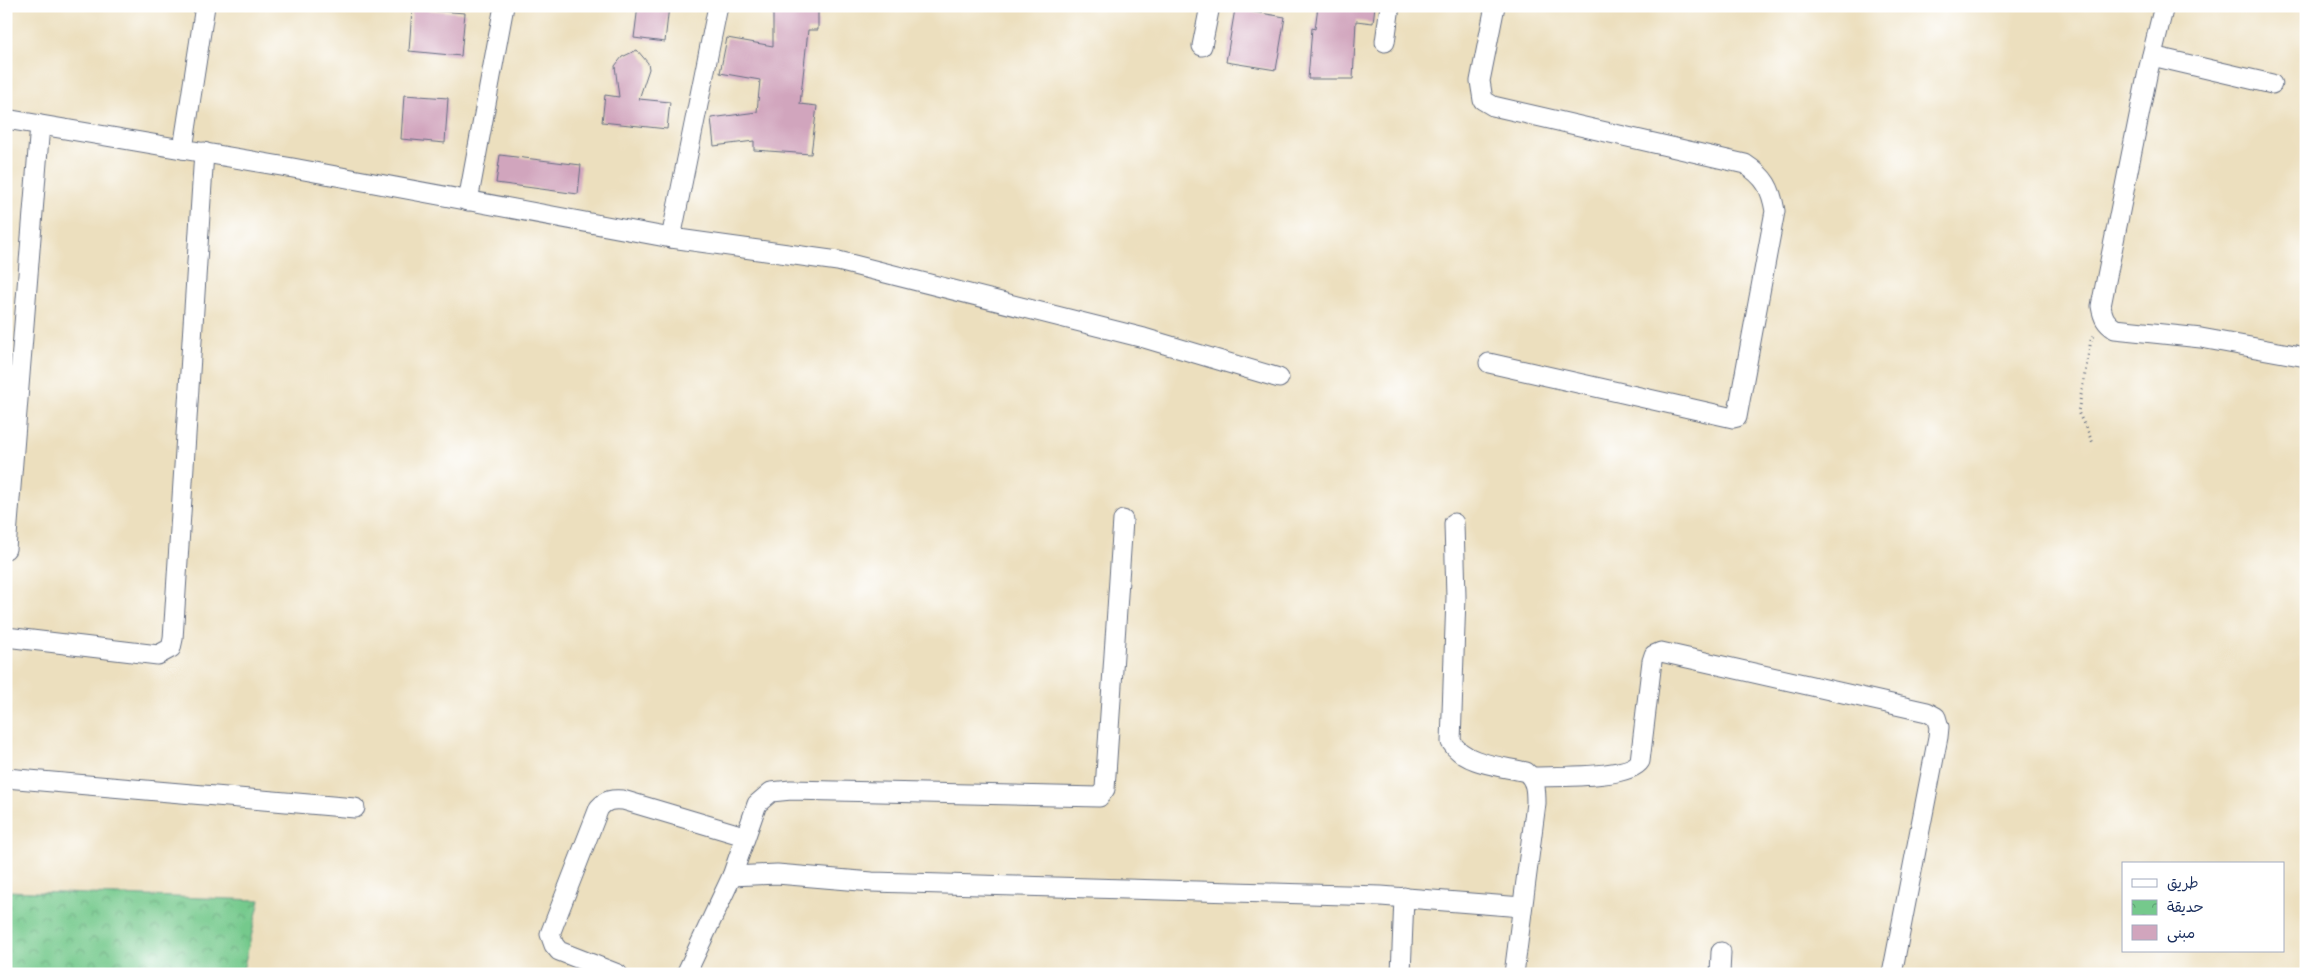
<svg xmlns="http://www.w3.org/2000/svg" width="2312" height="980" font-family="Sriracha,'Playpen Sans Arabic',sans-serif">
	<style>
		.park { fill: url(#park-crowns); stroke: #487c75 }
		.building { fill: #d1a5bd }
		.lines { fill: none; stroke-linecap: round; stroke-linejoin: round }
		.minor-casing { stroke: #646d80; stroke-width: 21 }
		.path { stroke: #646d80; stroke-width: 3; stroke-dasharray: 1 4; stroke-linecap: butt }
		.minor { stroke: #fff; stroke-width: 19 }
	</style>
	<defs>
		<pattern id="park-crowns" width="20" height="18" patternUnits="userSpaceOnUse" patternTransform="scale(1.25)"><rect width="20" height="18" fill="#75c98c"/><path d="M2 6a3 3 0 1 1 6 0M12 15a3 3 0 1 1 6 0" fill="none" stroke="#5fa476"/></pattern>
	</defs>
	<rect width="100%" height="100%" fill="#fff"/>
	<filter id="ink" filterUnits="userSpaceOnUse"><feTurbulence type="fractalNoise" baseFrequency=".02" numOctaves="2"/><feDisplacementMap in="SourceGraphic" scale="10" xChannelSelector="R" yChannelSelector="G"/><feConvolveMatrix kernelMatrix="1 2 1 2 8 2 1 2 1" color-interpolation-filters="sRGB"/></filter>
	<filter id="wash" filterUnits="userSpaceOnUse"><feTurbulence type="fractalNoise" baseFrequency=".0096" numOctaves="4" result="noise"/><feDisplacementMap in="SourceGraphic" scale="20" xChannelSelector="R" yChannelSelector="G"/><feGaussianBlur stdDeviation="1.12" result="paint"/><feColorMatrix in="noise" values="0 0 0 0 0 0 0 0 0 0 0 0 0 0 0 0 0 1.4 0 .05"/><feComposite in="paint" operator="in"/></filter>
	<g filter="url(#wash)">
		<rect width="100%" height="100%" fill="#ecdfbe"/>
		<path class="park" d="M6,891L260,900L242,974H6Z"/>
		<g id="blocks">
			<g class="building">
				<path d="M638,6H669L665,42L634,38Z"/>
				<path d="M773,6H818V30H808L800,104L817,106L811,154L754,150V141L714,146L711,118L757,112L760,80L720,73L727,38L773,46Z"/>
				<path d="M1318,6H1375L1373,23L1356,21L1353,79H1308L1312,28L1315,29Z"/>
				<path d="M412,9L465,13L461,56L409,51Z"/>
				<path d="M1235,9L1285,17L1276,70L1226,62Z"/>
				<path d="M637,50L648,63L649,69L639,99L670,102L667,129L602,122L605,95L619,97L615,66L622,57Z"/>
				<path d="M404,95L448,98L445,143L401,139Z"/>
				<path d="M500,155L581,165L578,194L496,183Z"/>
			</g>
		</g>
	</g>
	<g filter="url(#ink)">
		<use href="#blocks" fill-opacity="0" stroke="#646d80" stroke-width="1"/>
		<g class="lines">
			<g class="minor-casing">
				<g id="minor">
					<path d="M2164,6L2148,71L2101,306C2103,318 2106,323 2115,329L2201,338L2306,357"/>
					<path d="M1385,42L1390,6"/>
					<path d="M1202,46L1210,6"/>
					<path d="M2152,56L2272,84"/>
					<path d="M6,119L293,168L671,238L838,261L1144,338L1279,378"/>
					<path d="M183,149L205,6"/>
					<path d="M468,201L504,6"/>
					<path d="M671,238L718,6"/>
					<path d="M1489,363L1733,418L1737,417L1775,211C1771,188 1765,177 1745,164L1493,106L1483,100L1480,81L1495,6"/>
					<path d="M1454,523L1456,597L1451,742C1465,765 1502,766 1526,772C1536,780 1536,791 1536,803L1514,974"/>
					<path d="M6,549L40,125"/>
					<path d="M6,637L158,655L171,648L173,639L204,152"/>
					<path d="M1533,777C1555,776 1629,779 1640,761L1652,661L1654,655L1661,652L1927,712L1936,717L1939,727L1938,737L1892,974"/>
					<path d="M6,778L355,808"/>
					<path d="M732,876L757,804L771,792L791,790L1099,797L1105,789L1123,520"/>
					<path d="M618,974L559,951L554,945L550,934L599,808C606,800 612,799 623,800L744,836"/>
					<path d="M686,974L732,876L777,874L872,882L1381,896L1522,907"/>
					<path d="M1401,974L1404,897"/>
					<path d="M1720,974L1721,952"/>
				</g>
			</g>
			<path class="path" d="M2094,336L2091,340L2078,412L2094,445"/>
			<use href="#minor" class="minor"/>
		</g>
	</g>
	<rect width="2312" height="980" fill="none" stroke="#fff" stroke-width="25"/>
	<rect x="2122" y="862" width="162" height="90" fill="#ffffff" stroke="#a4acbf"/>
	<rect x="2132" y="879" width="25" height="8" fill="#ffffff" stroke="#a4acbf"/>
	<text x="2167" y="888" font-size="15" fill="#1b2f5e">طريق</text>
	<rect x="2132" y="900" width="25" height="15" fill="url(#park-crowns)" stroke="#a4acbf"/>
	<text x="2167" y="912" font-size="15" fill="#1b2f5e">حديقة</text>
	<rect x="2132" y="925" width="25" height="15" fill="#d1a5bd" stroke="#a4acbf"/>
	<text x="2167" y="938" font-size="15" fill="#1b2f5e">مبنى</text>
</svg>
